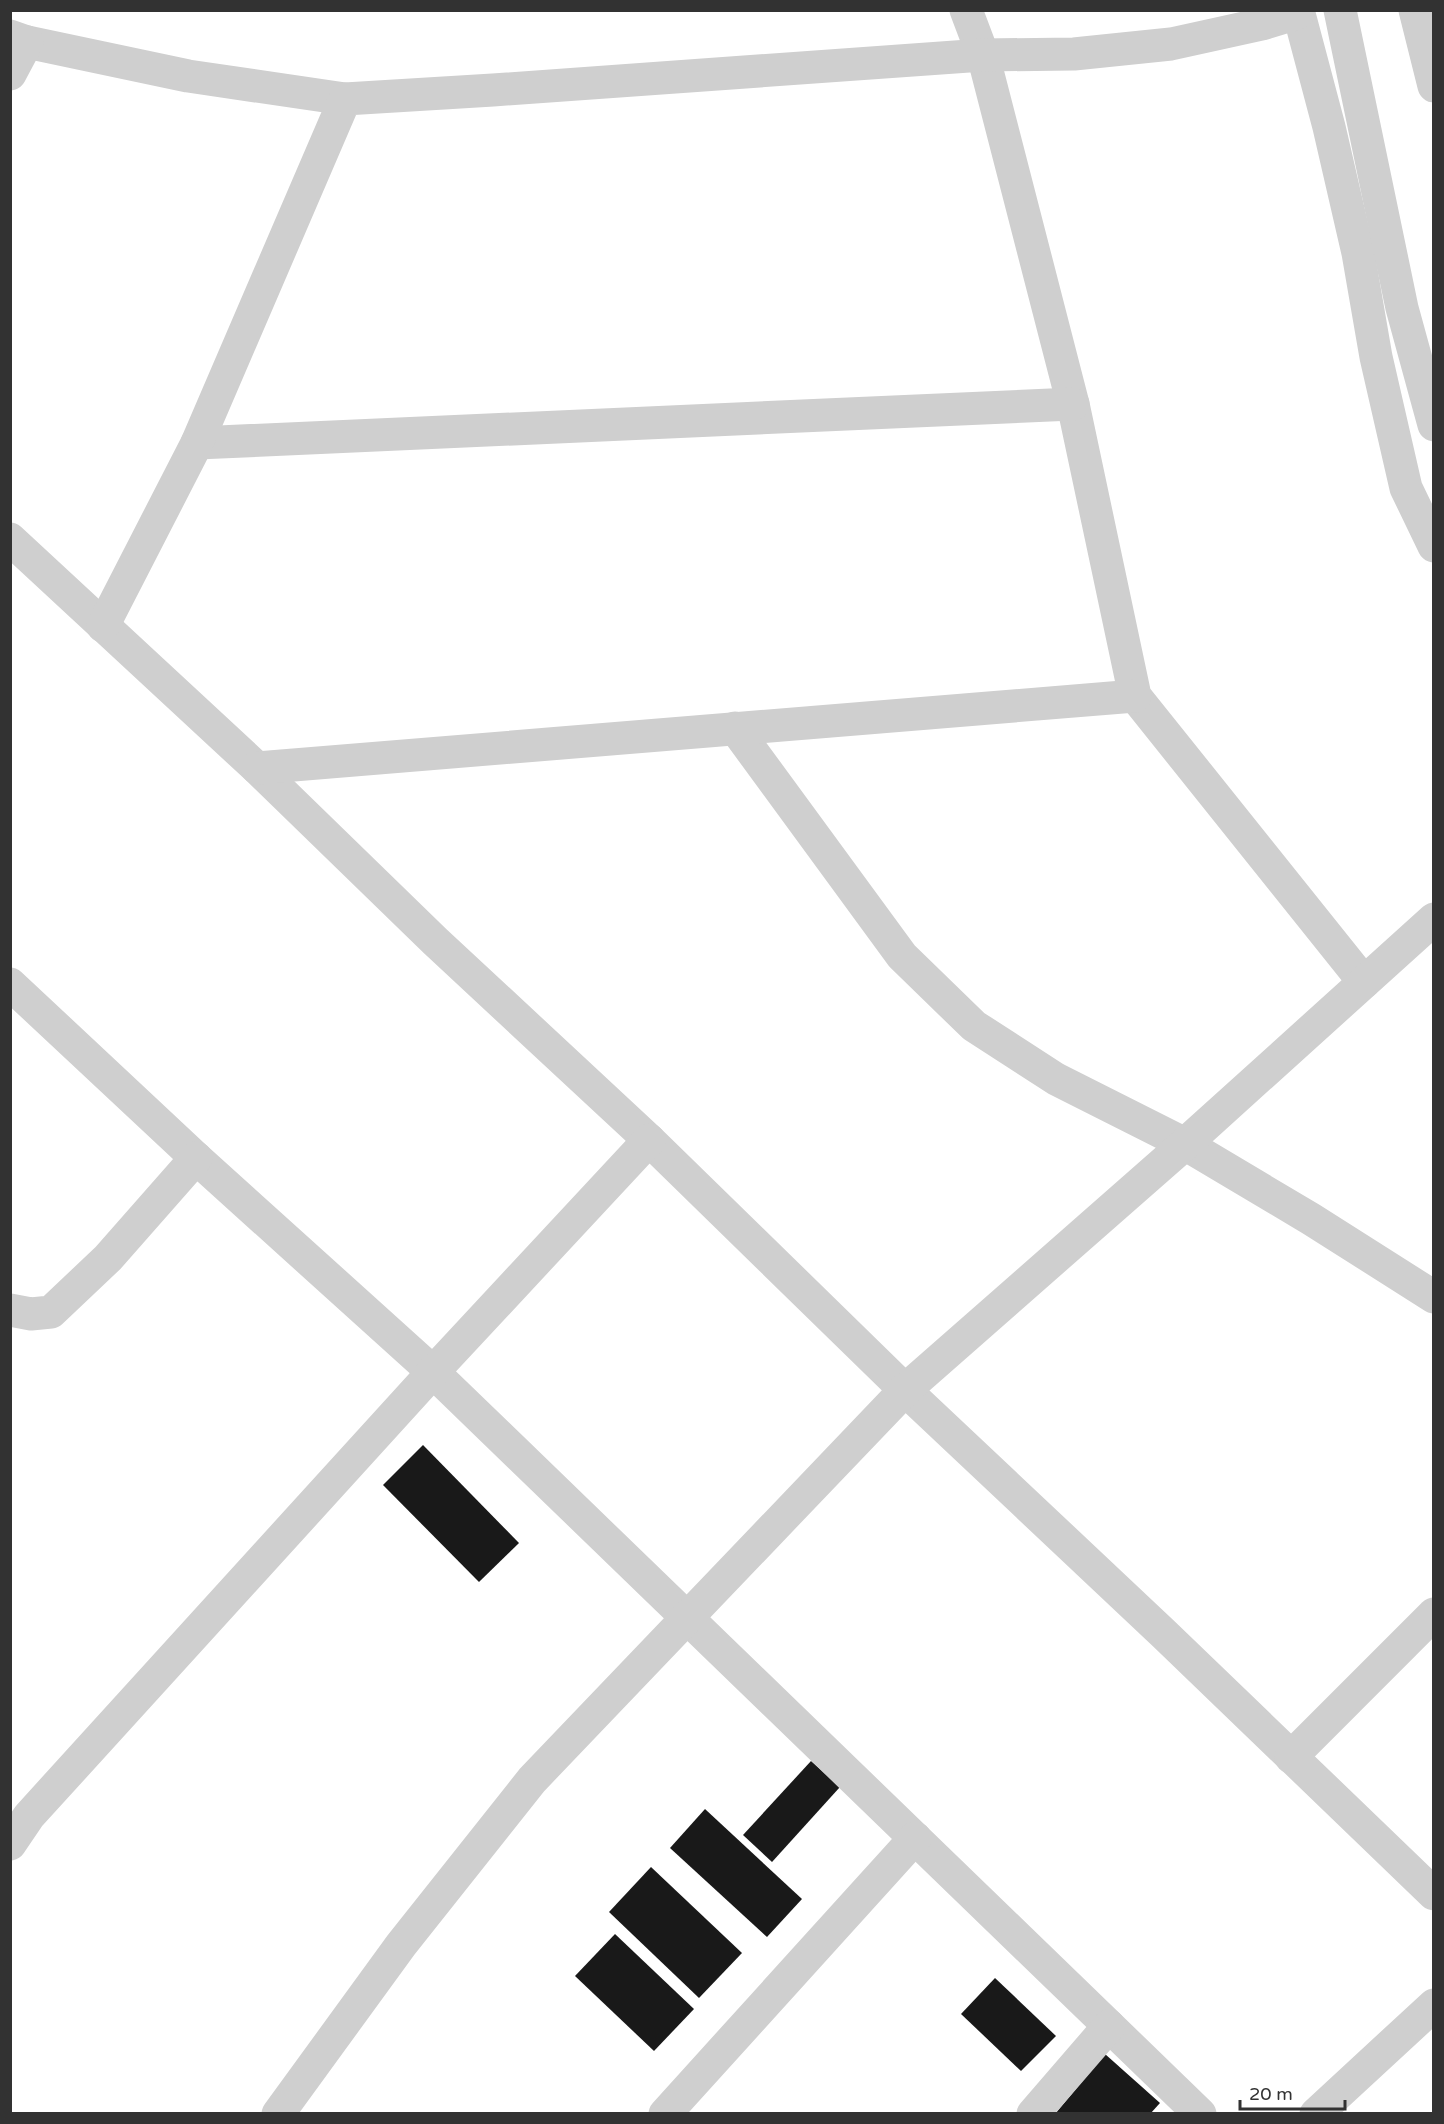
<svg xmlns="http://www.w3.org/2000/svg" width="1444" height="2124" font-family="'Varela Round',sans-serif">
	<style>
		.building { fill: #191919 }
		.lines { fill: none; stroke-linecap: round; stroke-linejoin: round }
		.minor { stroke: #cfcfcf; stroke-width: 33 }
	</style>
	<rect width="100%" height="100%" fill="#fff"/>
	<g class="building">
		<path d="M423,1445L519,1543L479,1582L383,1485Z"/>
		<path d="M811,1761L840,1787L772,1862L743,1835Z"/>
		<path d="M705,1809L802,1899L767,1937L670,1848Z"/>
		<path d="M651,1867L742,1953L699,1998L609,1912Z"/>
		<path d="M615,1934L694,2009L654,2051L575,1976Z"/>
		<path d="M995,1978L1056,2036L1021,2071L961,2014Z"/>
		<path d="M1105,2054L1160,2103L1150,2114H1055Z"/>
	</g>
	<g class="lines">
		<g class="minor">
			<path d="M966,10L983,55L1073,404L1135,696L1364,982"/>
			<path d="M1298,10L1329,127L1358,253L1376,357L1406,488L1434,546"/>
			<path d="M1340,10L1402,308L1434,425"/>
			<path d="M1415,10L1434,86"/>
			<path d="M10,36L27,42L188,76L345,99"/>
			<path d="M10,74L27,42"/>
			<path d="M197,443L1073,404"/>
			<path d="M10,539L257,768L435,941L649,1140L905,1390L1164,1634L1434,1894"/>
			<path d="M103,626L197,443L345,99L493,90L983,55L1074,54L1171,44L1262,24L1298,13"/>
			<path d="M735,728L902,956L974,1026L1056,1079L1185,1144L1311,1219L1434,1297"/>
			<path d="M257,768L1135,696"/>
			<path d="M10,984L196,1158L433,1372L1200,2114"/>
			<path d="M10,1310L31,1314L51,1312L108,1258L196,1158"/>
			<path d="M1291,1757L1434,1614"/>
			<path d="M10,1844L29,1816L433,1372L649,1140"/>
			<path d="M278,2114L401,1945L532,1780L905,1390L1185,1144L1434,919"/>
			<path d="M665,2114L915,1838"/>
			<path d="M1033,2114L1109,2026"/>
			<path d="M1316,2114L1434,2005"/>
		</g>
	</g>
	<rect width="1444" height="2124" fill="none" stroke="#323232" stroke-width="24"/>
	<path d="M1240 2100v9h105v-9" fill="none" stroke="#323232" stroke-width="3"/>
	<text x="1249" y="2100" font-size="18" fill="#323232" stroke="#ffffff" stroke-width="4.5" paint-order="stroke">20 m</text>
</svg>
